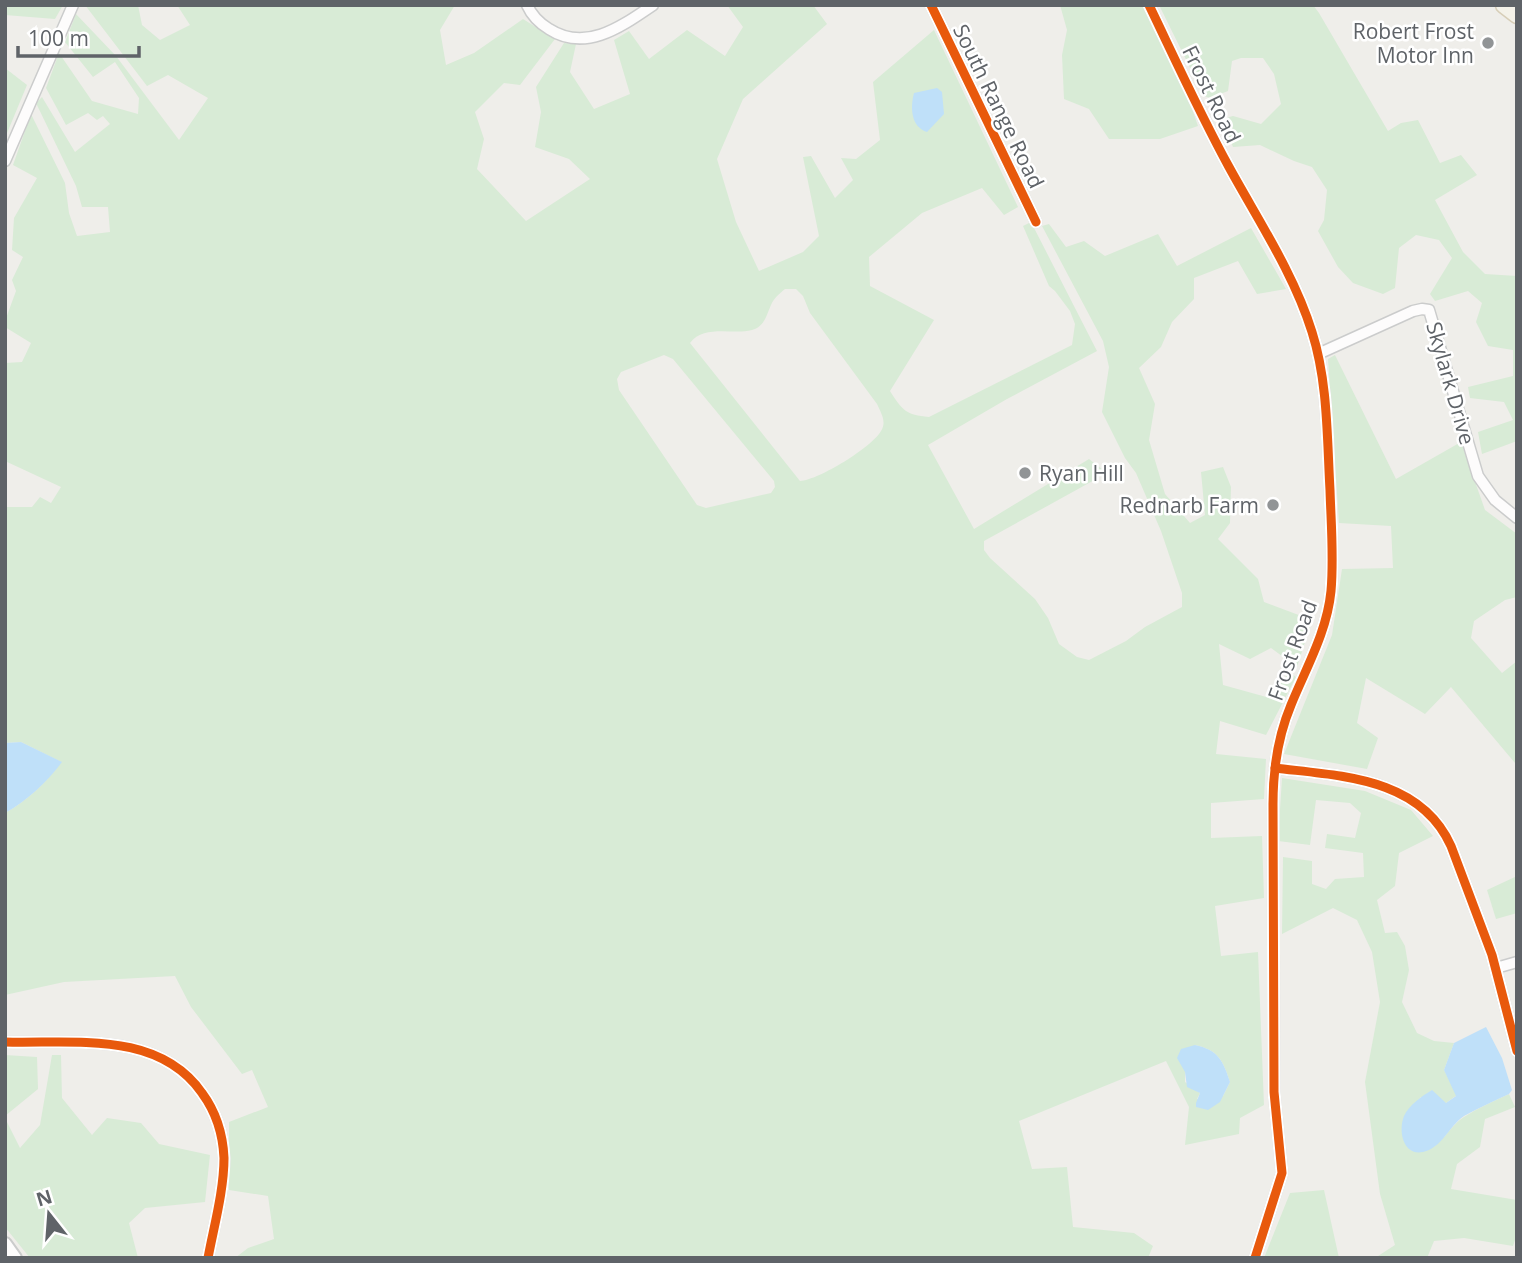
<svg xmlns="http://www.w3.org/2000/svg" width="1522" height="1263" font-family="'Open Sans',sans-serif">
	<style>
		.green { fill: #d8ebd6; fill-rule: evenodd }
		.water { fill: #bfe0f9 }
		.lines { fill: none; stroke-linecap: round; stroke-linejoin: round }
		.minor-casing { stroke: #cbcccc; stroke-width: 13 }
		.tertiary-casing { stroke: #cbcccc; stroke-width: 16 }
		.primary-casing { stroke: #d7ceb8; stroke-width: 19 }
		.minor { stroke: #fdfcfc; stroke-width: 10 }
		.tertiary { stroke: #fdfcfc; stroke-width: 12 }
		.primary { stroke: #f4f2e9; stroke-width: 16 }
		.cycleway-casing { stroke: #fff; stroke-width: 13 }
		.cycleway { stroke: #e8590c; stroke-width: 9 }
		.poi-dot { fill: #919496; stroke: #fff; stroke-width: 2.5 }
		.labels { text-anchor: middle; dominant-baseline: central; stroke-width: 5; stroke-linejoin: round; paint-order: stroke }
		.poi-label { font-size: 21px; fill: #5f6368; stroke: #fff; text-anchor: end }
		.street-label { font-size: 21px; fill: #5f6368; stroke: #fff }
	</style>
	<rect width="100%" height="100%" fill="#efeeea"/>
	<g class="green">
		<path d="M5,5H63L55,19L5,15Z"/>
		<path d="M85,5H138L142,25L160,40L190,25L177,5H455L440,30L446,65L474,53L523,19L555,39L520,85L504,83L475,112L484,139L477,169L526,221L590,179L569,159L535,147L541,112L536,87L564,43L576,44L570,72L594,109L630,94L614,40L629,31L649,59L687,30L725,56L743,27L727,5H813L827,24L743,99L717,159L736,222L759,271L803,252L819,236L803,157L811,156L835,198L853,180L841,158L856,159L880,140L873,82L934,30L1018,207L1004,215L982,188L922,213L869,257L870,286L934,320L890,391C902,410 906,415 929,417L1072,345L1075,324L1070,311L1055,291L1049,286L1023,226L1031,222L1097,351L1007,399L928,445L974,529L1089,459L1102,469L1098,478L984,541V550L990,558L1035,599L1048,618L1059,644L1077,657L1089,660L1126,641L1145,627L1182,607V593L1161,531L1136,473L1125,458L1102,412L1109,367L1103,341L1042,226L1049,224L1066,247L1084,241L1105,256L1158,234L1177,266L1251,228L1286,289L1257,294L1238,261L1194,278V299L1172,322L1161,347L1139,368L1155,404L1149,440L1165,494L1190,523L1205,515L1201,472L1223,467L1231,487L1230,523L1218,539L1258,579L1264,602L1312,620L1297,667L1271,648L1250,659L1219,644L1223,685L1270,698L1289,672L1296,677L1266,735L1220,721L1216,754L1266,759L1264,799L1211,803V838L1262,836L1264,898L1215,906L1221,956L1258,952L1264,1105L1240,1118L1239,1134L1185,1145L1189,1107L1166,1061L1019,1121L1032,1169L1067,1167L1073,1227L1134,1233L1153,1246L1148,1258H235L248,1248L274,1239L268,1196L229,1190V1122L268,1107L252,1070L242,1074L191,1007L175,976L64,982L5,995V813C27,801 47,782 61,762L21,742L5,743V507H32L40,497L51,503L61,487L5,461V363L22,362L31,343L5,327V321L16,291L12,280L23,257L12,250L14,218L37,178L13,165L31,114L65,183L69,213L77,236L110,232L108,207H82L76,186L36,103L42,97L75,152L110,124L103,116L97,120L88,113L66,125L46,88L59,53L92,101L138,114L139,98L115,62L93,77L65,42L76,14L116,56L179,140L208,98L168,75L147,86ZM785,289H796L803,296L810,313L877,404C881,413 887,422 881,431C872,447 819,480 800,481L690,343C704,324 733,335 752,330C765,326 766,316 771,305C774,298 779,294 785,289ZM664,355L673,359L774,481L775,487L771,493L706,508L697,505L619,390L617,379L621,372ZM1195,1045C1218,1050 1223,1060 1230,1082L1223,1096L1197,1099L1200,1093L1185,1082V1072Z"/>
		<path d="M1060,5H1143L1188,97L1198,126L1160,139H1109L1089,109L1064,99L1062,55L1067,30Z"/>
		<path d="M1159,5H1313L1319,13L1388,131L1401,123L1418,120L1440,163L1461,155L1477,175L1435,200L1463,252L1485,274L1517,276V441L1482,454L1478,432L1513,420L1504,402L1470,398L1468,387L1513,376V350L1488,346L1476,322L1482,303L1468,291L1435,301L1430,294L1452,258L1439,240L1416,235L1399,248L1395,288L1383,294L1353,283L1338,267L1318,231L1324,220L1327,190L1312,167L1294,161L1260,145L1233,147L1222,119L1233,116L1261,124L1281,104L1274,74L1263,58H1241L1232,61L1228,91L1210,98L1204,96Z"/>
		<path d="M5,68L27,85L5,138Z"/>
		<path d="M1335,355L1396,479L1461,442L1485,510L1517,534V597L1505,600L1474,621L1471,638L1502,673L1517,661V768L1515,763L1451,687L1425,714L1366,678L1357,723L1378,738L1367,769L1284,754L1332,635L1342,569L1393,568L1391,526L1339,523L1328,359Z"/>
		<path d="M1282,778L1365,791L1411,810L1433,836L1399,853L1395,886L1377,900L1385,933L1397,932L1405,946L1409,970L1402,1002L1417,1033L1434,1041L1454,1043L1444,1070L1457,1095L1446,1103L1421,1097L1405,1115L1410,1150C1440,1156 1444,1130 1464,1117C1478,1108 1494,1101 1509,1094L1515,1107L1485,1119L1480,1147L1457,1164L1451,1189L1517,1200V1234L1513,1246L1464,1238L1434,1241L1427,1258H1375L1395,1245L1380,1194L1365,1082L1380,1002L1372,952L1357,920L1333,908L1282,934L1283,857L1312,861V884L1326,889L1335,879L1364,877L1363,853L1325,848L1327,834L1355,838L1361,813L1350,803L1316,800L1310,845L1278,841Z"/>
		<path d="M1517,876V913L1496,919L1487,890Z"/>
		<path d="M5,1055L37,1057L38,1089L5,1116Z"/>
		<path d="M52,1055H61L62,1098L92,1135L107,1118L141,1123L159,1144L210,1155L205,1202L145,1208L129,1223L138,1258H30L5,1227V1118L20,1148L40,1125Z"/>
		<path d="M1324,1190L1339,1258H1264L1290,1193Z"/>
	</g>
	<g class="water">
		<path d="M937,88L942,92L944,114L927,132C911,127 910,108 914,93Z"/>
		<path d="M21,742L62,762C47,782 27,801 5,813V743Z"/>
		<path d="M1486,1027L1502,1058L1512,1090L1509,1094C1494,1101 1478,1108 1464,1116C1449,1126 1442,1148 1423,1152C1403,1156 1398,1131 1404,1116C1409,1105 1422,1096 1432,1090L1446,1103L1456,1096L1444,1070L1454,1043Z"/>
		<path d="M1195,1045C1218,1050 1223,1060 1230,1082L1220,1102L1208,1110L1196,1107V1103L1200,1093L1187,1087L1185,1072L1177,1058L1181,1049Z"/>
	</g>
	<g class="lines">
		<g class="minor-casing">
			<g id="minor">
				<path d="M527,5C532,16 539,23 549,29C586,53 622,26 653,5"/>
				<path d="M931,5L1036,222"/>
				<path d="M1149,5C1175,59 1200,114 1229,167C1258,220 1294,274 1312,332C1328,382 1327,438 1330,490C1331,523 1334,557 1331,591C1327,632 1306,668 1291,705C1278,736 1273,770 1273,804L1274,1092L1282,1173L1255,1258"/>
				<path d="M5,161L73,5"/>
				<path d="M1318,354L1413,311L1422,309L1429,310L1478,476L1495,500L1517,518"/>
				<path d="M1275,768C1340,776 1420,777 1451,846L1492,955L1517,1051"/>
				<path d="M1496,968L1517,962"/>
				<path d="M5,1042C73,1044 158,1030 202,1093C216,1112 223,1135 224,1158C224,1190 214,1226 208,1258"/>
			</g>
		</g>
		<g class="tertiary-casing">
			<path id="tertiary" d="M5,1244L15,1258"/>
		</g>
		<g class="primary-casing">
			<path id="primary" d="M1504,5L1517,15"/>
		</g>
		<use href="#minor" class="minor"/>
		<use href="#tertiary" class="tertiary"/>
		<use href="#primary" class="primary"/>
		<g class="cycleway-casing">
			<g id="cycleway">
				<path d="M931,5L1036,222"/>
				<path d="M1149,5C1175,59 1200,114 1229,167C1258,220 1294,274 1312,332C1328,382 1327,438 1330,490C1331,523 1334,557 1331,591C1327,632 1306,668 1291,705C1278,736 1273,770 1273,804L1274,1092L1282,1173L1255,1258"/>
				<path d="M1275,768C1340,776 1420,777 1451,846L1492,955L1517,1051"/>
				<path d="M5,1042C73,1044 158,1030 202,1093C216,1112 223,1135 224,1158C224,1190 214,1226 208,1258"/>
			</g>
		</g>
		<use href="#cycleway" class="cycleway"/>
	</g>
	<g class="poi-dot">
		<circle cx="1488" cy="43" r="7"/>
		<circle cx="1025" cy="473" r="7"/>
		<circle cx="1273" cy="505" r="7"/>
	</g>
	<g class="labels">
		<g class="poi-label">
			<text x="1474" y="31">Robert Frost<tspan x="1474" dy="24">Motor Inn</tspan></text>
			<text x="1039" y="473" text-anchor="start">Ryan Hill</text>
			<text x="1259" y="505">Rednarb Farm</text>
		</g>
		<g class="street-label">
			<text transform="translate(1212 94) rotate(64)">Frost Road</text>
			<text transform="translate(999 106) rotate(64)">South Range Road</text>
			<text transform="translate(1451 383) rotate(74)">Skylark Drive</text>
			<text transform="translate(1292 650) rotate(-70)">Frost Road</text>
		</g>
	</g>
	<rect width="1522" height="1263" fill="none" stroke="#5f6368" stroke-width="14"/>
	<g transform="translate(49 1214) rotate(343)" stroke="#ffffff" stroke-width="5" paint-order="stroke">
	<path d="M0-5L12 26L0 18L-12 26Z" fill="#5f6368"/>
	<text y="-10" font-size="19" font-weight="bold" text-anchor="middle" fill="#5f6368">N</text>
	</g>
	<path d="M18 46v10h121v-10" fill="none" stroke="#5f6368" stroke-width="3.5"/>
	<text x="28" y="46" font-size="21" fill="#5f6368" stroke="#ffffff" stroke-width="5" paint-order="stroke">100 m</text>
</svg>
